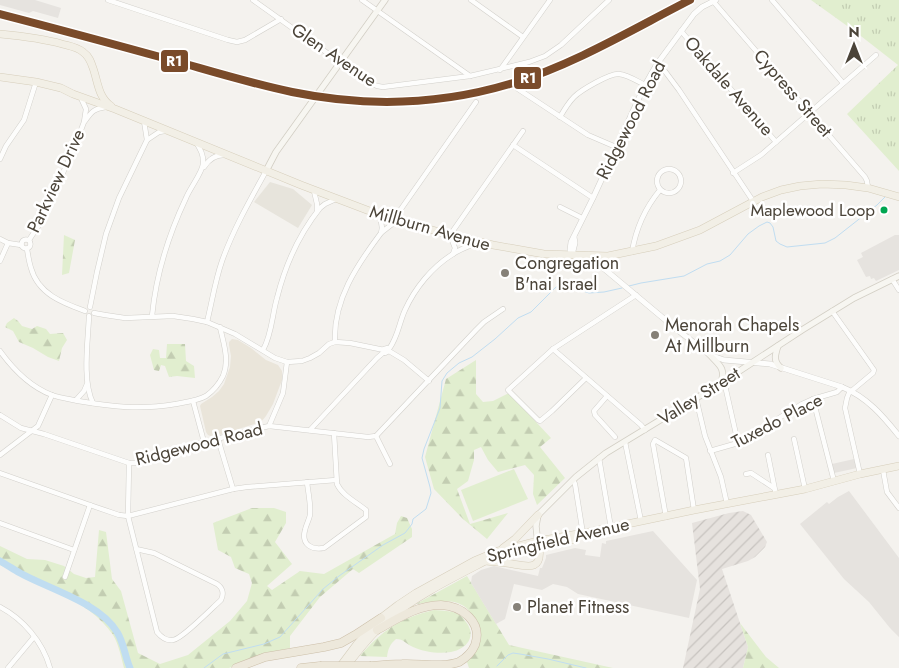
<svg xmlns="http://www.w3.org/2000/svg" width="899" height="668" font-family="Jost,sans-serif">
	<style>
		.residential { fill: #e7e4dc }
		.industrial { fill: url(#industrial-furrows) }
		.education { fill: #eae5da }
		.grass { fill: url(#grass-tufts) }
		.forest { fill: url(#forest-firs) }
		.pitch { fill: #e1eecf }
		.parking { fill: #e6e3df }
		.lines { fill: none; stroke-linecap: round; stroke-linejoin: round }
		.stream { stroke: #c0ddf1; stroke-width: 1 }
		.river { stroke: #c0ddf1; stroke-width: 7 }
		.minor-casing { stroke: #d2d0cb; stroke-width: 5.5 }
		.tertiary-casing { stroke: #d2d0cb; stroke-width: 6 }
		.secondary-casing { stroke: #d3cfc5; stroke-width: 7 }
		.primary-casing { stroke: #d6cebb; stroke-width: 8 }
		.motorway-casing { stroke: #ccbfa9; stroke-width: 9 }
		.minor { stroke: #fdfdfc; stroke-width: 4.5 }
		.tertiary { stroke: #fdfdfc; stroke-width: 5 }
		.secondary { stroke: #f7f6f1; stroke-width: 5.5 }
		.primary { stroke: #f2efe6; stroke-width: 7 }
		.motorway { stroke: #ede8db; stroke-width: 8 }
		.motorway-bridge-casing { stroke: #ccbfa9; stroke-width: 9; stroke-linecap: butt }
		.motorway-bridge { stroke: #ede8db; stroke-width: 8 }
		.rail-1-casing { stroke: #fff; stroke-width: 11 }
		.rail-1 { stroke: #7a4b2a; stroke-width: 8 }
		.bus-dot { fill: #00a651; stroke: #fff; stroke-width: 2 }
		.poi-dot { fill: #868178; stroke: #fff; stroke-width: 2 }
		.labels { text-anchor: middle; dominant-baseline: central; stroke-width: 5; stroke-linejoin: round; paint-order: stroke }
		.bus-label { font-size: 17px; fill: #4b4439; stroke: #fff; text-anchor: end }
		.street-label { font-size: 18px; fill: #4b4439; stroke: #fff }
		.poi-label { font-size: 18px; fill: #4b4439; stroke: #fff; text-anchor: start }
		.line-badge { stroke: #fff; stroke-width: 2 }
		.badge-label { font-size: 14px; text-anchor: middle; font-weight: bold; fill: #fff }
	</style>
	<defs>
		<pattern id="industrial-furrows" width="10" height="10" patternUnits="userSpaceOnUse" patternTransform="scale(1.25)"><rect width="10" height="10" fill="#e6e2de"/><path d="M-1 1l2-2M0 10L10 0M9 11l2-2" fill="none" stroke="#c7c3bf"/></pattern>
		<pattern id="grass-tufts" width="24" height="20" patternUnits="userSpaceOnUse" patternTransform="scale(1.25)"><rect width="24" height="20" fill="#e1eecf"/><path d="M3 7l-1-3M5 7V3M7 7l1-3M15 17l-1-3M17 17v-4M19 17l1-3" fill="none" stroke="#c3cdb2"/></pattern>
		<pattern id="forest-firs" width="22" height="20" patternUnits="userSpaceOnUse" patternTransform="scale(1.25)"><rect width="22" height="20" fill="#e1eecf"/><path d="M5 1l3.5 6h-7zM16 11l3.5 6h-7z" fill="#c3cdb2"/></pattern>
	</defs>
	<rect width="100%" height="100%" fill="#f4f2ee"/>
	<path class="residential" d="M270,182L293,189L312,205L298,228L254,202Z"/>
	<path class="industrial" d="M743,511L751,515L767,542L765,547L755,557L748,561L722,569L748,647L743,668H683L700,589L692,523L729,513Z"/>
	<path class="education" d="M232,339L238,340L251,348L266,360L278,365L282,371V380L273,404L266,416L261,422L213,437L208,435L206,432L200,406L201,404L212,397L219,391L224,384L230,367L231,356L229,345V342Z"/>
	<path class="grass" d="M811,0H899V171L847,114L898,65L857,33Z"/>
	<g class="forest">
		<path d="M64,235L75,240L69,273L62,275Z"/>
		<path d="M14,318L18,321L22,326L32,329L37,326L46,329L50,334L63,333L67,340L62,348L59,361L48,357L33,348L19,342L13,331L5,327L7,323Z"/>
		<path d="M167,344H185L186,361L194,366L195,378L177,376L169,377L165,366L161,365L159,371L154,370L150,355L153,349L159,350L160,358H166Z"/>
		<path d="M476,360V394L483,402L493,401L509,393L551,438L540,447L565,478L537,505L533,494L534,475L525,465L498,472L488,460L481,447L474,450V460L468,481L457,489L470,524L508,513L487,539L463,519L434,489L425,457L446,379Z"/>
		<path d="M252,508H274L286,512V523L275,542L292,564L267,586L272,590L300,571L324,574L395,534L397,523L401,516L407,518L412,529V537L359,573L353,569L320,597L290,636V648C269,653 248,659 229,668H124C121,657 119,645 113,635C89,599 37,584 0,565V546L27,559L45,560L64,566L74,574L86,578L95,577L99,530L106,532L112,579L121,591L138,653L160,664L188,655L230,621L247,601L252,583L249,574L235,568L231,557L218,550L213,523Z"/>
		<path d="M467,576L509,645L613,668H469L467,662C479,647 484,637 475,620C472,614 468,608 462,605C449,598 430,602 416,604Z"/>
		<path d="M434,610C443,611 454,610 461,616C463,617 464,620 466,622C477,636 467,649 451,652C439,654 424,652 413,647C406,644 404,639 396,639C390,644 388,649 387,657L360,656C381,631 402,617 434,610Z"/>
		<path d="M740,623L766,657L779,668H743L748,647Z"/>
	</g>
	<path class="pitch" d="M514,469L528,499L473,521L461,490Z"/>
	<g class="parking">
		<path d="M0,0H35L61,8L58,18L33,11L29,13L0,5Z"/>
		<path d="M895,235H899V270L876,281L874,278L871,279L870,276L866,277L857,260L863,257L861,253Z"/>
		<path d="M854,459L857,468L834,473L832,464Z"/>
		<path d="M849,491L899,558V637L890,628L869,602L844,579L800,524L827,502L829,504L838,497Z"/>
		<path d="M653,531L697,580L689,618L578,594L567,587L553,584L542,590L514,584L505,619L496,624L471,583L472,576L481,570L494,566L538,576L540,568H542L546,558V555L575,548L586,550L585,555L600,557L602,543L606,544V541Z"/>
	</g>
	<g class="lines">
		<g class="stream">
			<path d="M629,286L641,283L684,276L707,264L720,261L730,255L748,234L759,226L767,222L770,223L773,227L776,241L780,244L787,247L825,243L835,238L877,205L886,196"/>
			<path d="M497,666L508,655L513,653L520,654L548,659L586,668"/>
			<path d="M204,668L223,654L264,644L280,637L323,589L339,576L383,545L405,533L412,524L413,519L426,509L431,493L430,487L422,458L424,449L440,408L442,381L447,373L459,363L472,357L495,339L518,318L531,312L555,288L560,284H571L583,291L589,293L604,292L622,288"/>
		</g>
		<path class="river" d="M0,561C7,565 13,569 20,573C49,589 100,603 117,632C124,643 125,657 130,668"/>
		<g class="minor-casing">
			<g id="minor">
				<path d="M108,0L228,40L237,42L245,40L281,19"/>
				<path d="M253,0L368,82L377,86L383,87L470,76L529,62L545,56L561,45L609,0"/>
				<path d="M362,0L470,76"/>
				<path d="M471,0L523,37"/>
				<path d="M712,0L865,177L867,181L868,188"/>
				<path d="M772,0L843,83"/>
				<path d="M681,31L776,142"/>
				<path d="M657,64L661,66L679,90L753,201"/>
				<path d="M500,70L550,0"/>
				<path d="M518,89L588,135L616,147"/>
				<path d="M560,117C564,110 568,103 574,97C581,90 610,73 619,74C628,75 637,81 645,85"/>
				<path d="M85,121C92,111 94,109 106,107"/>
				<path d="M147,140L159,132L165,131"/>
				<path d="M513,145L593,198"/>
				<path d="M0,159L6,146L24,120L36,82"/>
				<path d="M204,167C209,159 215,155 224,155"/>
				<circle cx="669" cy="181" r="12"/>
				<path d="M733,173L761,155L876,55"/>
				<path d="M314,191L317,204V211"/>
				<path d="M560,207L582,218"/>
				<path d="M394,219L476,102"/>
				<path d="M382,232L391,225L400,221"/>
				<path d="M0,239L8,243L21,245"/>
				<circle cx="26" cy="244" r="4.5"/>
				<path d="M29,240L41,222L75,146L84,122L86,109L81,98"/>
				<path d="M27,249C28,255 29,262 31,268C38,294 63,303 85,311"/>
				<path d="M632,252C636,228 645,208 660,190"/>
				<path d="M453,254L455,248L450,235L523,131"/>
				<path d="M0,261L8,243"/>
				<path d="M892,279L899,290"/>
				<path d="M90,307L97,272L106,234L119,198L147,140L144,121"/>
				<path d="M832,311L874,370L873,373L849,393L847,398L845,408L860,474"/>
				<path d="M94,313L105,315L125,318L173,316L193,319L207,322L235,334L275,358L287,362L302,361L310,358L319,353L329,344L335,342L350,343L384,350"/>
				<path d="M89,316C88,341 82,381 93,403"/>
				<path d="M152,316C156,275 168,236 186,198C190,188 202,173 203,164C204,155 200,149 196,142"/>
				<path d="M207,322C212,302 215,281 222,261C233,230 250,200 266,171"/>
				<path d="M335,342C333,300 357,265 381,233L382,228L380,215"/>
				<path d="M389,349C398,337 399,323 405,310C415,288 432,267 453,254C460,249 469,246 477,243"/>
				<path d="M553,349L641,425L645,430"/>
				<path d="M263,350C272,334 272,315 277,298C285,266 300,233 320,208L325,204L336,199"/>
				<path d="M0,351C13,369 31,387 52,395C60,398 69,399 78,401C114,407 139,410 176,404C186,402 197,401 206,396C213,391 219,384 223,376C230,360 223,342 220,327"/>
				<path d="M389,351L385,353L384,352V349L388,348L389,351L404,360L429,381"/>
				<path d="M586,378L552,411L540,421L538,420L508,390L553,349L636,295"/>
				<path d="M724,381L738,443"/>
				<path d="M607,396L594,411L595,415L615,437"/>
				<path d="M696,398L705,436L721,477L727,504"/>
				<path d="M813,399L834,481"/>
				<path d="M76,400L84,391L87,384"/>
				<path d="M193,401L204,442"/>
				<path d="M0,415L21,428L44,434L129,463H135L204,442L269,426L368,437L376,436L476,330L484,322L503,309"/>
				<path d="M269,426L283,393L287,362"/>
				<path d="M310,430L377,358L384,352"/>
				<path d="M376,436L390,464"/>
				<path d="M218,439L233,489"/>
				<path d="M794,439L805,489"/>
				<path d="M625,442L641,521"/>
				<path d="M710,451L738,443L802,404L813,399L837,392L842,387"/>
				<path d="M0,455L38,426L52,395"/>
				<path d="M768,455L776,495"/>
				<path d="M599,458L611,528"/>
				<path d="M129,463L128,516L157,632C161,637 166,641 173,640C182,639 212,608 221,600C224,594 223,588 217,584L154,553L136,549"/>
				<path d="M883,470L887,492L899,508"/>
				<path d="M0,473L90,505L119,515L128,516L233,489L247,487L336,480"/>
				<path d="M746,474L751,473L774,488"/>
				<path d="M573,480L575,484L583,534"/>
				<path d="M307,482C308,492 311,504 310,515C309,520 306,525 305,530C301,545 312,550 324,548L366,517V510C356,502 342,495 337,484L334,433"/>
				<path d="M666,517L653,444L655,440L686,458L694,510"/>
				<path d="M0,523L74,550"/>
				<path d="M65,577L90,505"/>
				<path d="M0,607C23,619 43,642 50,668"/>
				<path d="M8,668L34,637"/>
			</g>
		</g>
		<g class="tertiary-casing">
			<g id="tertiary">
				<path d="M572,255L570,250L571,242L593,198L645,85L657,64L694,14L702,7L716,0"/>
				<path d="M572,255L575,243L574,237"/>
				<path d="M595,256L602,267L675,328L710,355L724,360L770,364L842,387C867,397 883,416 899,436"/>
			</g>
		</g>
		<g class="secondary-casing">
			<g id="secondary">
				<path d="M266,171L276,152L385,0"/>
				<path d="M778,346C775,355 773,361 781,368"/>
				<path d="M710,355C719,365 726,368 721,383"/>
				<path d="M538,545L536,526L538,515L576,477L606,453L721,383L802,330L854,298L899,276"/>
			</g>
		</g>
		<g class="primary-casing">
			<g id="primary">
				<path d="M0,34C21,36 41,38 62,44C69,46 77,47 83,52C89,56 91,62 93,68C98,82 98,97 111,106"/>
				<path d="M0,77L36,82L61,88L73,94L115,109L301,185L380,215L450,235L493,245L544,254L608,256L656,246L700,230L762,197L781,190L800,186L822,184L846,185L868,188L899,197"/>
				<path d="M503,548L515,539L538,515"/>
				<path d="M523,549L576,539"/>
				<path d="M486,561C493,562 500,562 506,563C524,565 543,574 539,547"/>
				<path d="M339,668L357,644L370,629L381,618L398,605L416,593L474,561L498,551L538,541L589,532L694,510L805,489L860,474L899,466"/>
				<path d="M345,668C359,650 372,633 389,619C418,594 461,574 495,556"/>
			</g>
		</g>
		<g class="motorway-casing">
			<g id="motorway">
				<path d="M371,666C381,665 391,664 402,664C420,663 442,668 459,662C466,658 472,652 475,645C483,622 462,606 441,605C417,605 397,619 377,630"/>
				<path d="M236,668L265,657L324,647L341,643L355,635L381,618"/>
				<path d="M301,668L320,666"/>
			</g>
		</g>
		<use href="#minor" class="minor"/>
		<use href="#tertiary" class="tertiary"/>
		<use href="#secondary" class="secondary"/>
		<use href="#primary" class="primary"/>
		<use href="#motorway" class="motorway"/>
		<g class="motorway-bridge-casing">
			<path id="motorway-bridge" d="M320,666H371"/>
		</g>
		<use href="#motorway-bridge" class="motorway-bridge"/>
		<g class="rail-1-casing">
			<path id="rail-1" d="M0,14C58,29 117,45 175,61C214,72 253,84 292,92C365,107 441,105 513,83C575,64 633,29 690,0"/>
		</g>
		<use href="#rail-1" class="rail-1"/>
	</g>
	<circle class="bus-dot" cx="884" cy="210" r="4.5"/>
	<g class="poi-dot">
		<circle cx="505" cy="273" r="5"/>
		<circle cx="655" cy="335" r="5"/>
		<circle cx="517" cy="607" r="5"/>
	</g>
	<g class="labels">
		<g class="bus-label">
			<text x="875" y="210">Maplewood Loop</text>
		</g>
		<g class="street-label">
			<text transform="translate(334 55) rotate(34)">Glen Avenue</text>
			<text transform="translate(729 86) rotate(49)">Oakdale Avenue</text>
			<text transform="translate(793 93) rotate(49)">Cypress Street</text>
			<text transform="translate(631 120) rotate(-63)">Ridgewood Road</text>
			<text transform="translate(56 181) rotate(-65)">Parkview Drive</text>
			<text transform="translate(430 228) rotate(16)">Millburn Avenue</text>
			<text transform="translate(699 396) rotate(-32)">Valley Street</text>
			<text transform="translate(777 421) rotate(-27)">Tuxedo Place</text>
			<text transform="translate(199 444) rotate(-14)">Ridgewood Road</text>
			<text transform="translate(558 540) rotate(-13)">Springfield Avenue</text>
		</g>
		<g class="poi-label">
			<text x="515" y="263">Congregation<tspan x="515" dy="21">B'nai Israel</tspan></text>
			<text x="665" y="325">Menorah Chapels<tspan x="665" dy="21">At Millburn</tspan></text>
			<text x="527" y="607">Planet Fitness</text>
		</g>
	</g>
	<g class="line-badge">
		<rect x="160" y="49" width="29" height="24" rx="5" fill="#7a4b2a"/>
		<rect x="513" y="66" width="29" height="24" rx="5" fill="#7a4b2a"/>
	</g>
	<g class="badge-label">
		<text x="174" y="66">R1</text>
		<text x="528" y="83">R1</text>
	</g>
	<g transform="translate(854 45)" stroke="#ffffff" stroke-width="4" paint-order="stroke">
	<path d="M0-4L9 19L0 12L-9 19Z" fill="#4b4439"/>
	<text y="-8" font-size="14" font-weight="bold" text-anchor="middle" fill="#4b4439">N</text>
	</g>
</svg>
